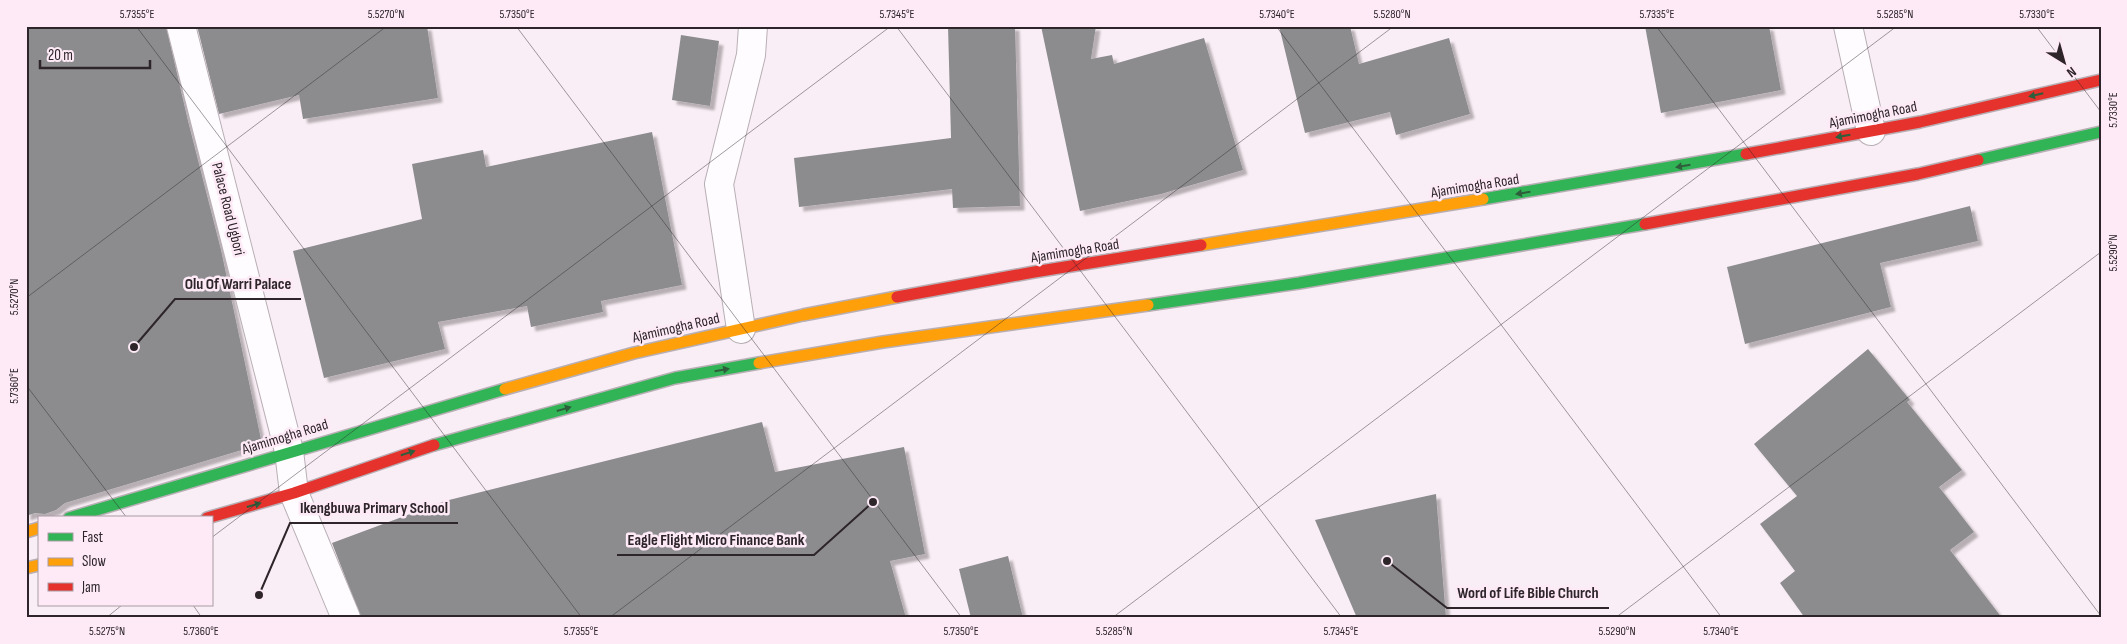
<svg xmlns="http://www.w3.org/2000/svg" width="2127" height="644" font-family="'Sofia Sans Condensed',sans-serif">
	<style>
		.building { fill: #8c8c8f; filter: url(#shadow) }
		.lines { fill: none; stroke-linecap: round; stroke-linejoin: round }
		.street-casing { stroke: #b8afb5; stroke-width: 30 }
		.fast-casing { stroke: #b8afb5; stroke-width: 14 }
		.slow-casing { stroke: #b8afb5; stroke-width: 14 }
		.jam-casing { stroke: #b8afb5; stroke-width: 14 }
		.street { stroke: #fefcfe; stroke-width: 28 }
		.fast { stroke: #30b455; stroke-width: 11 }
		.slow { stroke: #ff9f0a; stroke-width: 11 }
		.jam { stroke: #e5322d; stroke-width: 11 }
		.oneway { fill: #2e5e3b }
		.ticks { fill: none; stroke: #2d252a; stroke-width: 1; stroke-opacity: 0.45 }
		.labels { text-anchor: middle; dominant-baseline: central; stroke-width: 5; stroke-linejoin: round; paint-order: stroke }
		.street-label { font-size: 15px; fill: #2d252a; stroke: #fdeaf6 }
		.leader { fill: none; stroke: #2d252a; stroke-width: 2 }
		.callout-dot { fill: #2d252a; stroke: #fdeaf6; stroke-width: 2 }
		.callout-label { font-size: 16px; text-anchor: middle; font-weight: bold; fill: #2d252a; stroke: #fdeaf6; stroke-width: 5; stroke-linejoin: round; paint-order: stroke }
		.neatline { fill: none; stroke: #2d252a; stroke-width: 2 }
		.ticks-label { font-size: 12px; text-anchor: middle; fill: #2d252a }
	</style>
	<defs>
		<filter id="shadow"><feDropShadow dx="4.5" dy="4.5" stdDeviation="1" flood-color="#0004"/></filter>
	</defs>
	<rect width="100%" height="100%" fill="#f9eef5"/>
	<g class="building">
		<path d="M26,26H166L188,121L221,250L262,444L65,503L56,510L45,514L35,513L26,516Z"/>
		<path d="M197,26H427L438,98L303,119L299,95L219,114Z"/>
		<path d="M948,26H1015L1020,206L953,208L952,189L799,207L794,158L951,138Z"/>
		<path d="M1041,26H1096L1091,59L1112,55L1114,64L1204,38L1243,170L1161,194L1080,211Z"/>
		<path d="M1279,26H1350L1359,64L1449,38L1470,114L1396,135L1390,112L1305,133Z"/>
		<path d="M1645,26H1769L1781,90L1661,113Z"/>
		<path d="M681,35L719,41L710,106L672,100Z"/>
		<path d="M652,132L682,285L601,301L603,312L531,327L527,306L438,322L445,349L324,378L293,251L422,219L412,164L483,150L486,167Z"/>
		<path d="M1970,206L1978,241L1880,263L1891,307L1745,344L1727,267Z"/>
		<path d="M1868,349L1910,400L1907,402L1962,470L1939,487L1974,532L1950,550L2002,618H1805L1780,583L1795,571L1760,524L1797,496L1754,444Z"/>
		<path d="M762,422L775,472L904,447L925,554L890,561L906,618H361L332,543L445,501Z"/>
		<path d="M1436,494L1446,618H1357L1315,520Z"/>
		<path d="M1008,556L1023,618H971L959,569Z"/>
	</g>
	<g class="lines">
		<g class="street-casing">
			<g id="street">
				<path d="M181,26L289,451L294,493L346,618"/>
				<path d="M1848,26L1871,131"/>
				<path d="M741,329L719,184L751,55L753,26"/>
			</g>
		</g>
		<g class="fast-casing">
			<g id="fast">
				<path d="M1978,160L2101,132"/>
				<path d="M1483,199L1746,154"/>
				<path d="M1148,305L1299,283L1645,224"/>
				<path d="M434,445L675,378L759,363"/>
				<path d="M69,518L505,389"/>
			</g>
		</g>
		<g class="slow-casing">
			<g id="slow">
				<path d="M1201,245L1483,199"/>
				<path d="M759,363L883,342L1148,305"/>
				<path d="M505,389L634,353L803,315L897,297"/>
				<path d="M26,532L39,528"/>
				<path d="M26,568L39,565"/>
			</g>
		</g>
		<g class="jam-casing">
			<g id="jam">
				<path d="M1746,154L1920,122L2101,80"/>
				<path d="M1645,224L1918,174L1978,160"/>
				<path d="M897,297L1034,272L1201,245"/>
				<path d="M207,518L294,493L434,445"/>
			</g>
		</g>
		<use href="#street" class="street"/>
		<use href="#fast" class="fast"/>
		<use href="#slow" class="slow"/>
		<use href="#jam" class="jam"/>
	</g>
	<defs><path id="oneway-solid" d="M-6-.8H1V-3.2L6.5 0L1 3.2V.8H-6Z" transform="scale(1.25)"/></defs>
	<g class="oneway">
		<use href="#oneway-solid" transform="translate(2036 95) rotate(167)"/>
		<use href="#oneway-solid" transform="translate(1843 136) rotate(170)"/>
		<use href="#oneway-solid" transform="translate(1683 166) rotate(170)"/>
		<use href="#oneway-solid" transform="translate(1523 193) rotate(171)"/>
		<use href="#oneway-solid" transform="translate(722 370) rotate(-10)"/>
		<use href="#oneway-solid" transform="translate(564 409) rotate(-16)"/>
		<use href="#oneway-solid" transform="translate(408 453) rotate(-18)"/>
		<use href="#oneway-solid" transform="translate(254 505) rotate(-16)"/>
	</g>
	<path class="ticks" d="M136,26L582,618M516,26L962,618M896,26L1342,618M1276,26L1722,618M1656,26L2101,616M2036,26L2101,112M26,298L387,26M26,385L127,518M211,538L891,26M193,605L202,618M106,618L122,605M609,618L1394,26M1112,618L1897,26M1615,618L2101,252"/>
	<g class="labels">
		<g class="street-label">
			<text transform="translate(1873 115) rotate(-11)">Ajamimogha Road</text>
			<text transform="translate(1475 186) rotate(-9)">Ajamimogha Road</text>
			<text transform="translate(228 209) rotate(76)">Palace Road Ugbori</text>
			<text transform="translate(1075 251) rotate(-9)">Ajamimogha Road</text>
			<text transform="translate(676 328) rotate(-13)">Ajamimogha Road</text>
			<text transform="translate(285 437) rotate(-17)">Ajamimogha Road</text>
		</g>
	</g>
	<path class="leader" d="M134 347L175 299H301M259 595L290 523H458M873 502L814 555H617M1387 561L1447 608H1609"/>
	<g class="callout-dot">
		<circle cx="134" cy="347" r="5"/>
		<circle cx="259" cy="595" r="5"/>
		<circle cx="873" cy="502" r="5"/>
		<circle cx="1387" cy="561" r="5"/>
	</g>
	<g class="callout-label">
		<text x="238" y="289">Olu Of Warri Palace</text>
		<text x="374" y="513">Ikengbuwa Primary School</text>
		<text x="716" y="545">Eagle Flight Micro Finance Bank</text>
		<text x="1528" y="598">Word of Life Bible Church</text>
	</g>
	<rect width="2127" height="644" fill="none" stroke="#fdeaf6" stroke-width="55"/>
	<rect x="38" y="516" width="175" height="90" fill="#fdeaf6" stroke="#aa9ba4"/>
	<rect x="48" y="533" width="25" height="8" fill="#30b455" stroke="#aa9ba4"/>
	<text x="82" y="542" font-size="15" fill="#2d252a">Fast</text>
	<rect x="48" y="558" width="25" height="8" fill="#ff9f0a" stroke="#aa9ba4"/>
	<text x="82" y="566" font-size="15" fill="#2d252a">Slow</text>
	<rect x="48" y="583" width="25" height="8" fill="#e5322d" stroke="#aa9ba4"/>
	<text x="82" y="592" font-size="15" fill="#2d252a">Jam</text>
	<g transform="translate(2064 62) rotate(143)" stroke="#fdeaf6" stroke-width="4" paint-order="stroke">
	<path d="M0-4L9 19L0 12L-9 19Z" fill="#2d252a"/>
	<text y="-8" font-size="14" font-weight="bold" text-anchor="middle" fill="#2d252a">N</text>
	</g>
	<path d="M40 60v8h110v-8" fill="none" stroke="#2d252a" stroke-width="2.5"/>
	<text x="48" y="60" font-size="15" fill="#2d252a" stroke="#fdeaf6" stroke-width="4" paint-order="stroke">20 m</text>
	<rect x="28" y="28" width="2072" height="588" class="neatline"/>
	<g class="ticks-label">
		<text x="137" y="18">5.7355°E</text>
		<text x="386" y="18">5.5270°N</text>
		<text x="517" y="18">5.7350°E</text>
		<text x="897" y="18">5.7345°E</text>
		<text x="1277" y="18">5.7340°E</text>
		<text x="1392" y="18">5.5280°N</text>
		<text x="1657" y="18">5.7335°E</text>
		<text x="1895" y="18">5.5285°N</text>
		<text x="2037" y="18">5.7330°E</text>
		<text transform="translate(2113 110) rotate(-90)" y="4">5.7330°E</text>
		<text transform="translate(2113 253) rotate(-90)" y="4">5.5290°N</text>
		<text transform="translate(14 297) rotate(-90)" y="4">5.5270°N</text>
		<text transform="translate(14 386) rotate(-90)" y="4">5.7360°E</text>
		<text x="107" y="635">5.5275°N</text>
		<text x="201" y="635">5.7360°E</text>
		<text x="581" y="635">5.7355°E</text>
		<text x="961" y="635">5.7350°E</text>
		<text x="1114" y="635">5.5285°N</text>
		<text x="1341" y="635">5.7345°E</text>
		<text x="1617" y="635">5.5290°N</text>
		<text x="1721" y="635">5.7340°E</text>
	</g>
</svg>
